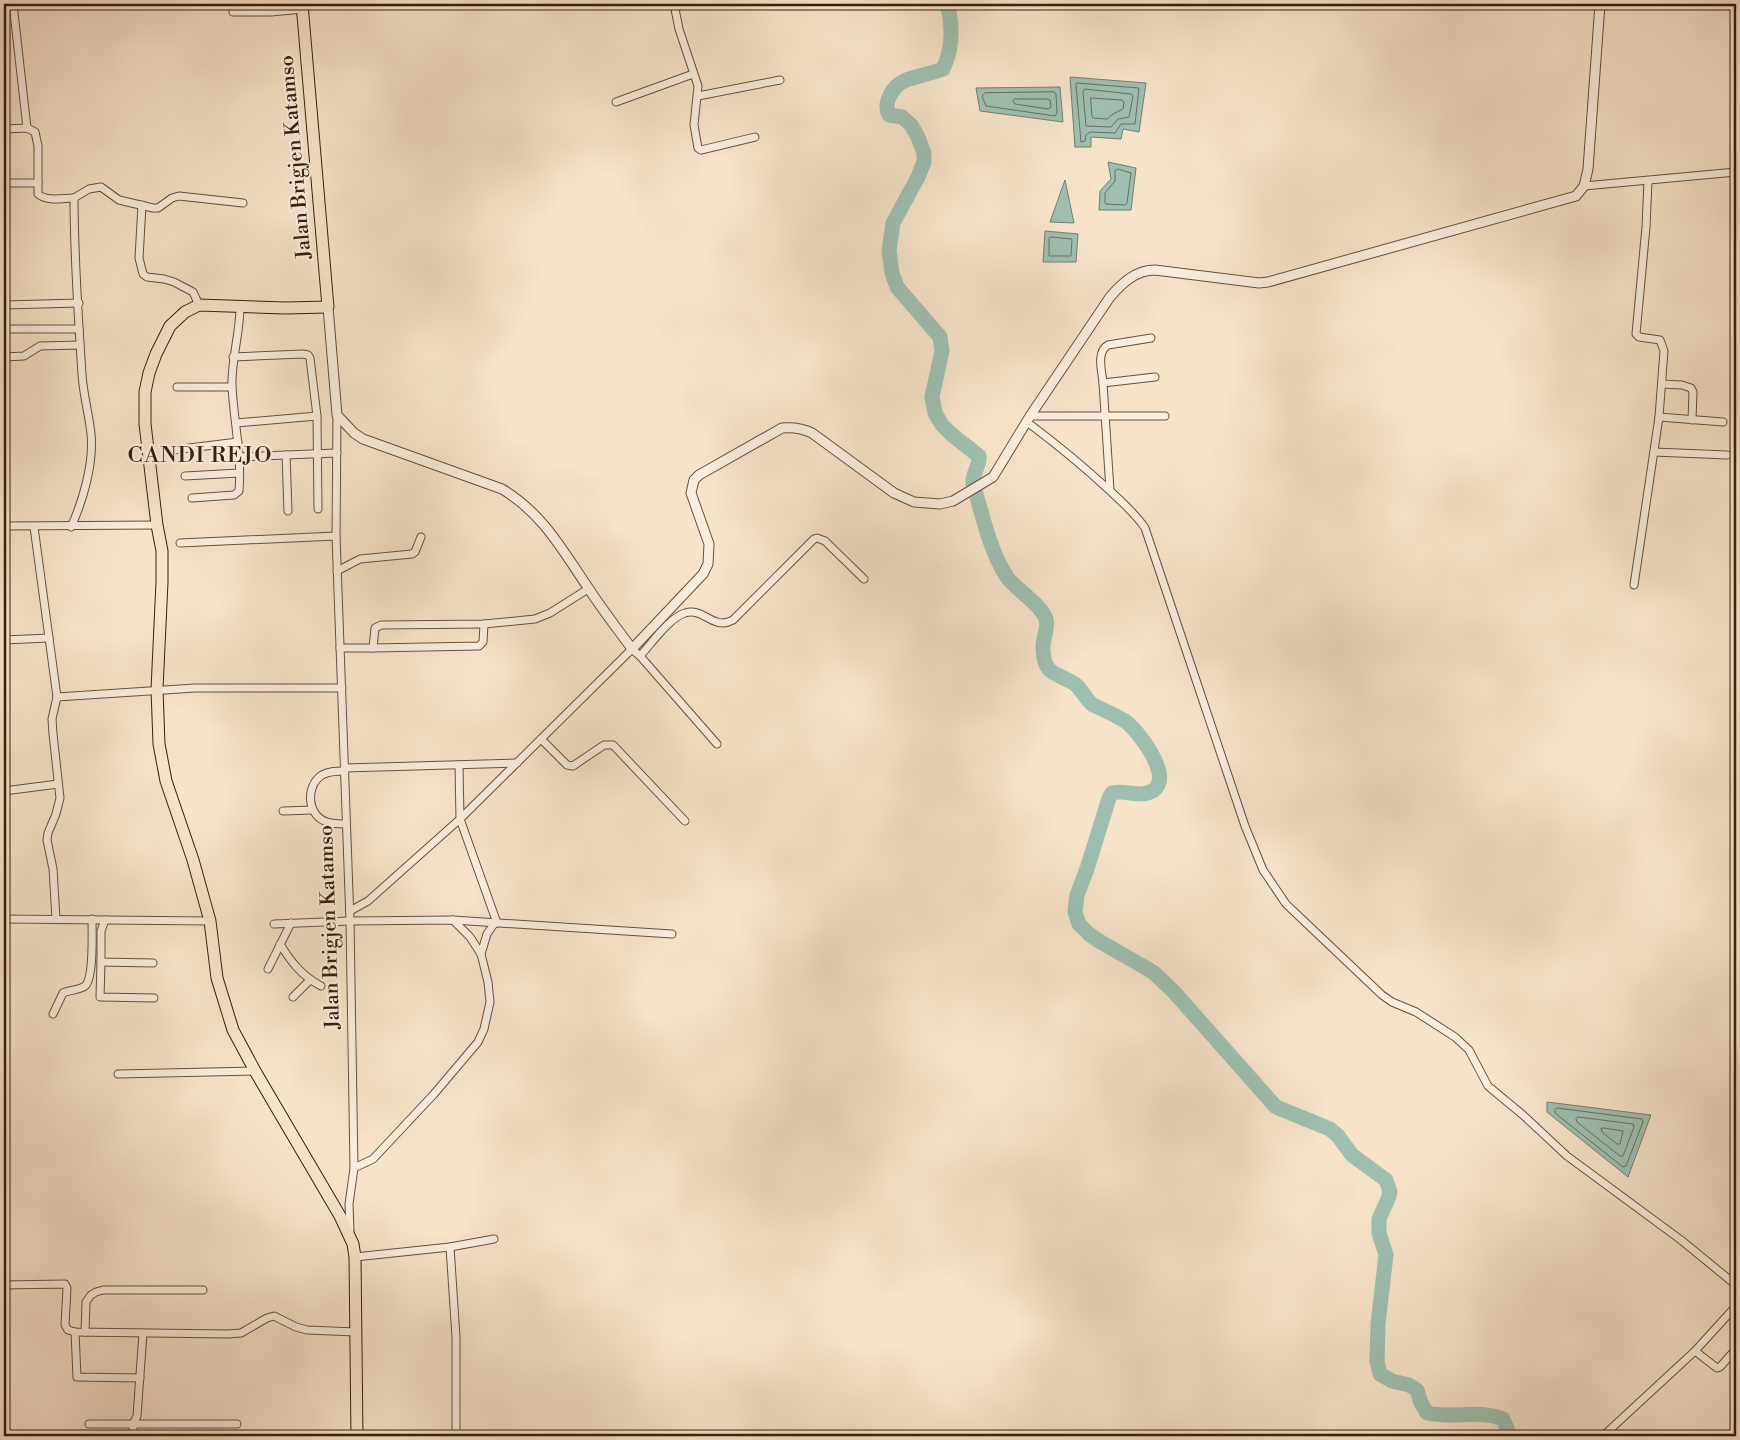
<svg xmlns="http://www.w3.org/2000/svg" width="1740" height="1440" font-family="'Libre Bodoni',serif">
	<style>
		.water { fill: #9ebfb0; stroke: #747f6f }
		.lines { fill: none; stroke-linecap: round; stroke-linejoin: round }
		.shore { stroke: #69705f; stroke-width: 1 }
		.river { stroke: #9ebfb0; stroke-width: 15 }
		.minor-casing { stroke: #64513d; stroke-width: 9 }
		.tertiary-casing { stroke: #64513d; stroke-width: 11 }
		.primary-casing { stroke: #34200e; stroke-width: 13 }
		.minor { stroke: #f9eddd; stroke-width: 7 }
		.tertiary { stroke: #f9eddd; stroke-width: 9 }
		.primary { stroke: #f6e3ca; stroke-width: 11 }
		.labels { text-anchor: middle; dominant-baseline: central; stroke-width: 4.5; stroke-linejoin: round; paint-order: stroke }
		.street-label { font-size: 20px; fill: #34200e; stroke: #f9eddd }
		.quarter-label { font-size: 22px; letter-spacing: 1px; fill: #34200e; stroke: #f9eddd }
	</style>
	<rect width="100%" height="100%" fill="#f6e3ca"/>
	<filter id="stains"><feTurbulence type="fractalNoise" baseFrequency=".004" numOctaves="4"/><feColorMatrix values="0 0 0 0 .2 0 0 0 0 .09 0 0 0 0 .02 0 0 0 .5 -.17"/></filter>
	<radialGradient id="worn" r=".72"><stop offset=".6" stop-color="#630" stop-opacity="0"/><stop offset="1" stop-color="#630" stop-opacity=".3"/></radialGradient>
	<g class="water">
		<path d="M1070,77L1146,83L1139,132L1123,129L1121,139L1091,137V147H1075Z"/>
		<path d="M1060,87L1063,122L980,111L976,88Z"/>
		<path d="M1108,162L1136,168L1131,210H1099L1100,191L1111,179Z"/>
		<path d="M1065,180L1074,223L1050,222Z"/>
		<path d="M1045,231L1078,234L1076,262H1043Z"/>
		<path d="M1547,1102L1651,1115L1628,1177L1547,1112Z"/>
		<path d="M1736,1218V1259L1732,1255L1731,1243Z"/>
	</g>
	<g class="lines">
		<g class="shore">
			<path d="M1077,83L1139,88L1135,124H1121L1115,133L1090,132L1086,135L1085,141L1081,142L1076,85Z"/>
			<path d="M1085,89L1131,94L1133,96L1129,117L1118,119L1111,127L1086,126L1083,92Z"/>
			<path d="M1054,92L1056,94L1057,113L1055,116L986,106L982,96L985,93Z"/>
			<path d="M1091,98L1122,100L1124,102L1123,109L1113,114L1107,119L1093,118L1092,116Z"/>
			<path d="M1015,99H1048L1050,100L1051,107L1048,109L1015,104L1013,101Z"/>
			<path d="M1118,169L1131,173L1127,203L1125,205L1106,204L1105,203V193L1115,181V171Z"/>
			<path d="M1051,237L1072,239L1071,256H1049V239Z"/>
			<path d="M1557,1108L1642,1119L1643,1122L1626,1166L1623,1167L1555,1113V1110Z"/>
			<path d="M1578,1117L1633,1124L1634,1127L1623,1156H1620L1577,1122L1576,1119Z"/>
			<path d="M1604,1128L1623,1131L1620,1144H1617L1602,1132L1601,1129Z"/>
		</g>
		<path class="river" d="M947,4C953,26 953,48 943,69C930,74 916,76 904,81C892,87 883,103 889,115L902,117L911,125L918,137L924,153V162L918,177L893,223L889,251L892,273L897,287L940,337L942,351L932,397L935,413L942,425L951,434L979,456C980,466 972,473 973,484C983,515 989,550 1007,577C1017,591 1040,603 1046,619C1049,629 1042,639 1043,649C1044,678 1059,672 1076,685C1083,691 1086,700 1093,705C1104,710 1115,715 1125,721C1138,730 1173,776 1154,790C1141,799 1126,789 1112,793L1109,798L1087,869L1077,895L1075,912L1079,924L1089,934L1099,941L1153,972L1174,992L1276,1107L1330,1129L1338,1136L1352,1155L1386,1180L1390,1192L1388,1199L1379,1219V1233L1386,1255L1378,1324L1377,1361L1380,1374L1392,1381L1409,1385L1417,1390L1421,1403L1427,1413C1454,1419 1478,1409 1503,1419L1508,1431V1436"/>
		<g class="minor-casing">
			<g id="minor">
				<path d="M13,4L27,128"/>
				<path d="M674,4L679,29L698,86L694,125L698,148L701,150L755,137"/>
				<path d="M233,12H271L303,9"/>
				<path d="M698,96L780,80"/>
				<path d="M616,102L693,74"/>
				<path d="M4,129L27,128L35,132L38,146V183"/>
				<path d="M4,183H38V194C47,202 63,198 74,198"/>
				<path d="M1584,186L1736,172"/>
				<path d="M142,205L139,258L143,274L147,277L164,279L174,282L193,292L199,305"/>
				<path d="M4,305L79,303"/>
				<path d="M4,329H79"/>
				<path d="M1151,338L1108,345C1096,352 1102,371 1103,383L1155,377"/>
				<path d="M4,357L24,356L40,346L80,345"/>
				<path d="M233,357L303,354L308,355L310,358L317,416L318,509"/>
				<path d="M1103,383L1110,490"/>
				<path d="M1662,384L1682,385L1691,388L1693,392L1692,420"/>
				<path d="M177,387H232"/>
				<path d="M337,415L336,536L350,921L354,1168L349,1204L350,1231"/>
				<path d="M1030,416H1165"/>
				<path d="M1659,417L1723,422"/>
				<path d="M1027,422C1055,443 1082,465 1108,489C1121,501 1135,513 1145,528L1245,826L1263,870L1286,904L1382,995L1392,1002L1416,1012L1455,1037L1469,1050L1488,1086L1523,1115L1567,1156L1681,1240L1736,1285"/>
				<path d="M236,423L317,416"/>
				<path d="M4,437L5,424"/>
				<path d="M173,450L238,442"/>
				<path d="M1654,452L1727,455"/>
				<path d="M286,455L288,511"/>
				<path d="M238,457L337,453"/>
				<path d="M185,476L239,473"/>
				<path d="M192,498L234,495L239,491C242,456 234,422 232,387C231,360 240,334 240,307"/>
				<path d="M4,526L157,525"/>
				<path d="M34,527L57,697L52,719L53,734L60,798L56,814L48,833L47,840L53,869L56,919"/>
				<path d="M71,527C83,501 94,463 91,434C89,414 83,394 82,374C78,315 74,256 74,198L89,189L101,187L119,200L153,208H158L172,198L179,196L243,203"/>
				<path d="M180,543L336,536"/>
				<path d="M337,571L360,559L412,554L415,552L421,537"/>
				<path d="M1634,585L1659,417L1664,351L1660,340L1639,337L1636,334L1646,227L1648,181"/>
				<path d="M4,640L49,638"/>
				<path d="M340,648H373L375,628L381,625L484,624L535,619L550,613L588,589"/>
				<path d="M373,648L479,646L483,642L484,624"/>
				<path d="M640,656C651,644 670,617 685,613C704,607 713,631 733,620L814,539L817,538L825,541L864,579"/>
				<path d="M57,697L195,688H342"/>
				<path d="M541,739L567,765L573,766L604,745H613L685,821"/>
				<path d="M459,765L460,819L497,923"/>
				<path d="M345,768L517,763"/>
				<path d="M345,771C337,771 329,771 322,775C305,786 307,816 327,822C333,824 340,824 346,824"/>
				<path d="M4,791L58,784"/>
				<path d="M283,811L313,810"/>
				<path d="M350,911L368,901L460,819L632,649L640,656L717,744"/>
				<path d="M4,919L210,921"/>
				<path d="M105,920L101,931V962L153,963"/>
				<path d="M274,924L350,921L453,920L672,934"/>
				<path d="M280,944C291,962 302,976 321,986"/>
				<path d="M481,954L487,934L494,924"/>
				<path d="M101,962L100,997L154,998"/>
				<path d="M268,969L291,923"/>
				<path d="M293,997L310,980"/>
				<path d="M53,1014L63,993C69,990 80,990 85,986C94,978 92,932 92,919"/>
				<path d="M118,1074L255,1071"/>
				<path d="M354,1168L373,1159L434,1094L478,1042L484,1029L490,1002L488,982L481,954L470,937L453,920"/>
				<path d="M450,1247L456,1337V1436"/>
				<path d="M355,1257L450,1247L494,1239"/>
				<path d="M4,1285L65,1284L67,1288L65,1325L68,1330L75,1332L228,1334L241,1333L267,1318L274,1316L296,1327L307,1330L356,1332"/>
				<path d="M75,1332L77,1377L140,1378"/>
				<path d="M85,1332L86,1302L91,1295L96,1292L103,1290H203"/>
				<path d="M143,1333L137,1416L133,1424H237"/>
				<path d="M1695,1351L1717,1368L1720,1367L1736,1349"/>
				<path d="M89,1424H133V1436"/>
				<path d="M1603,1436L1695,1351L1736,1306"/>
			</g>
		</g>
		<g class="tertiary-casing">
			<path id="tertiary" d="M328,307L337,415L354,433L363,439L502,489C542,513 561,548 587,586C601,608 617,628 632,649L703,574L708,564L709,544L691,493L694,480L699,475L782,428C793,427 802,428 812,433L894,493L914,502L940,504L953,501L993,477L1030,416L1110,297C1122,283 1136,270 1155,270L1259,283L1268,282L1576,196L1584,186L1588,169L1600,4"/>
		</g>
		<g class="primary-casing">
			<path id="primary" d="M302,4L328,307L285,308L199,305L185,312L170,326L156,354L149,373L145,392V424L157,525L162,551V582L157,689L159,744L166,781L193,860L210,921L217,978L233,1030L255,1071L340,1216L353,1244L355,1257L357,1436"/>
		</g>
		<use href="#minor" class="minor"/>
		<use href="#tertiary" class="tertiary"/>
		<use href="#primary" class="primary"/>
	</g>
	<g class="labels">
		<g class="street-label">
			<text transform="translate(296 157) rotate(-95)">Jalan Brigjen Katamso</text>
			<text transform="translate(330 927) rotate(-92)">Jalan Brigjen Katamso</text>
		</g>
		<g class="quarter-label">
			<text x="200" y="455">CANDI REJO</text>
		</g>
	</g>
	<rect width="1740" height="1440" fill="none" stroke="#f6e3ca" stroke-width="20"/>
	<rect x="5" y="5" width="1730" height="1430" fill="none" stroke="#34200e" stroke-width="2.5"/>
	<rect x="10" y="10" width="1720" height="1420" fill="none" stroke="#34200e"/>
	<rect width="100%" height="100%" filter="url(#stains)"/>
	<rect width="100%" height="100%" fill="url(#worn)"/>
</svg>
